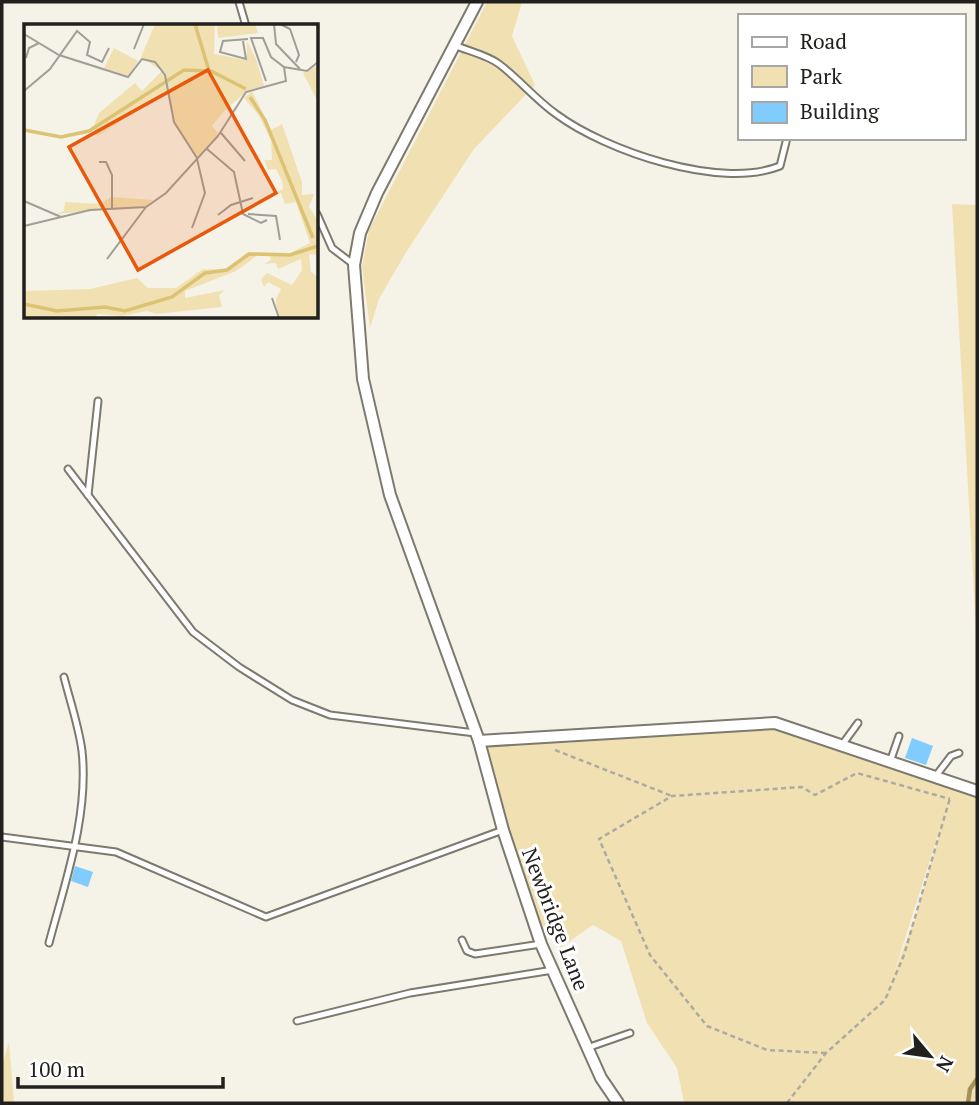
<svg xmlns="http://www.w3.org/2000/svg" width="979" height="1105" font-family="'PT Serif',serif">
	<style>
		.green { fill: #f1e1b2; fill-rule: evenodd }
		.lines { fill: none; stroke-linecap: round; stroke-linejoin: round }
		.stream { stroke: #a4925a; stroke-width: 4.5 }
		.building { fill: #81ccfe }
		.lane-casing { stroke: #7c796f; stroke-width: 9 }
		.street-casing { stroke: #7c796f; stroke-width: 14 }
		.path { stroke: #adaaa2; stroke-width: 2.5; stroke-dasharray: 5 3.5; stroke-linecap: butt }
		.lane { stroke: #fff; stroke-width: 5 }
		.street { stroke: #fff; stroke-width: 10 }
		.labels { text-anchor: middle; dominant-baseline: central; stroke-width: 6; stroke-linejoin: round; paint-order: stroke }
		.street-label { font-size: 21px; fill: #21201c; stroke: #fff }
		.inset-river { fill: none; stroke: #dcc374; stroke-width: 3.5 }
		.inset-road { fill: none; stroke: #a09e96; stroke-width: 2 }
		.view { fill: #e8590c; fill-opacity: 0.15; stroke: #e8590c; stroke-width: 3.5 }
		.inset-edge { fill: none; stroke: #21201c; stroke-width: 3.5 }
	</style>
	<rect width="100%" height="100%" fill="#f5f2e7"/>
	<g class="green">
		<path d="M487,2H522L512,36L535,85L474,149L405,254L379,299L370,328L362,267L369,230Z"/>
		<path d="M952,204L977,205V646Z"/>
		<path d="M775,723L952,789L977,791V1103H684L677,1068L647,1023L621,941L593,925L560,948L528,906L479,741ZM939,835L916,915L894,973L938,835Z"/>
		<path d="M9,1042L14,1103H2V1066Z"/>
	</g>
	<g class="lines">
		<path class="stream" d="M968,1103L970,1089L977,1079"/>
	</g>
	<g class="building">
		<path d="M912,738L933,746L926,765L905,758Z"/>
		<path d="M75,866L93,872L88,887L71,881Z"/>
	</g>
	<g class="lines">
		<g class="lane-casing">
			<g id="lane">
				<path d="M239,2L246,26"/>
				<path d="M454,45C468,51 487,55 499,64C519,79 535,99 556,114C606,151 720,190 780,166L787,138"/>
				<path d="M317,214L332,248L353,264"/>
				<path d="M68,469L193,632L239,667L292,700L330,715L475,733"/>
				<path d="M88,495L98,401"/>
				<path d="M842,745L858,723"/>
				<path d="M890,762L899,736"/>
				<path d="M935,777L951,756L959,753"/>
				<path d="M2,837L116,852L266,917L503,830"/>
				<path d="M462,940L467,951L475,954L541,944"/>
				<path d="M49,943C65,882 89,816 82,751C79,727 70,701 64,677"/>
				<path d="M297,1021L410,993L553,970"/>
				<path d="M587,1048L630,1033"/>
			</g>
		</g>
		<g class="street-casing">
			<g id="street">
				<path d="M477,2L377,193L360,233L354,265L363,379L390,495L479,741L503,830L541,944L601,1078L618,1103"/>
				<path d="M479,741L775,723L977,791"/>
			</g>
		</g>
		<g class="path">
			<path d="M555,750L672,796"/>
			<path d="M826,1053L767,1050L707,1026L650,955L599,839L672,796L802,787L815,795L857,773L950,799"/>
			<path d="M787,1103L826,1053L885,1000L904,955L950,798"/>
		</g>
		<use href="#lane" class="lane"/>
		<use href="#street" class="street"/>
	</g>
	<g class="labels">
		<g class="street-label">
			<text transform="translate(556 919) rotate(69)">Newbridge Lane</text>
		</g>
	</g>
	<g transform="translate(24 24)">
		<rect width="294" height="294" fill="#f5f2e7"/>
		<path d="M131,0H191L190,30L223,36V17L232,35L240,62L223,67L201,86L188,102L194,109L191,116L173,134L150,98L143,68L73,112L69,104L75,89L111,59L118,67L138,47L117,33ZM193,0H231L234,9L194,14ZM90,24L114,37L105,52L80,44ZM294,41V78L279,49ZM228,67L247,106L258,100L278,158V171L290,170L285,183L294,197V231L285,230L287,248L294,253V294H253L252,275L257,265L244,258L240,263L237,255L243,249L268,261L278,246L277,235L254,245L252,239L240,240L247,236L246,232L234,231L212,247L161,267V274L201,266L195,271L198,283L132,290L123,287L97,292L73,290L72,294H0V267L66,265L113,254L124,264H152L179,245L200,246L224,228L266,229L286,219L272,178L261,180L257,169L244,172L259,165L258,157L252,145L244,146L240,136H248L247,116L234,90L220,74ZM87,173L129,176L122,182L32,190L40,187L41,178L76,180Z" fill="#f1e1b2"/>
		<path class="inset-river" d="M171,0L185,47M226,73L241,96L289,214M0,106L37,113L65,107L160,46L187,47L222,65M0,280L33,287L81,283L101,287L148,273L181,249L203,246L225,230L266,231L294,222"/>
		<path class="inset-road" d="M250,0L252,20L276,45M256,0L266,5L275,31L272,38M0,10L35,31L104,53L118,35L131,38L141,51L150,98L173,134M219,17L222,35L196,28L199,17L224,15M110,25L120,0M2,34L5,24L15,19M242,57L227,14H239L247,33L260,43L283,47L294,38M0,67L26,45L53,7L66,18L63,31L78,38L85,24M197,109L221,137M183,125L210,148L219,190L237,199L243,196M75,138H82L88,151V186M0,177L37,193M224,190L252,192L256,216M194,191L207,181L229,174M0,202L66,186L122,183L142,169L194,112L222,68L262,57L260,43M168,204L181,169L173,135M83,235L122,183M248,274L255,294"/>
		<path class="view" d="M184,46L252,169L114,246L45,123Z"/>
		<rect width="294" height="294" class="inset-edge"/>
	</g>
	<rect width="979" height="1105" fill="none" stroke="#21201c" stroke-width="7"/>
	<rect x="738" y="14" width="228" height="126" fill="#ffffff" stroke="#a6a6a4" stroke-width="2"/>
	<rect x="752" y="37" width="35" height="10" fill="#ffffff" stroke="#a6a6a4" stroke-width="2"/>
	<text x="800" y="49" font-size="21" fill="#21201c">Road</text>
	<rect x="752" y="66" width="35" height="21" fill="#f1e1b2" stroke="#a6a6a4" stroke-width="2"/>
	<text x="800" y="84" font-size="21" fill="#21201c">Park</text>
	<rect x="752" y="102" width="35" height="21" fill="#81ccfe" stroke="#a6a6a4" stroke-width="2"/>
	<text x="800" y="119" font-size="21" fill="#21201c">Building</text>
	<g transform="translate(930 1056) rotate(119)" stroke="#ffffff" stroke-width="5" paint-order="stroke">
	<path d="M0-5L12 26L0 18L-12 26Z" fill="#21201c"/>
	<text y="-10" font-size="19" font-weight="bold" text-anchor="middle" fill="#21201c">N</text>
	</g>
	<path d="M18 1077v10h205v-10" fill="none" stroke="#21201c" stroke-width="3.5"/>
	<text x="28" y="1077" font-size="21" fill="#21201c" stroke="#ffffff" stroke-width="5" paint-order="stroke">100 m</text>
</svg>
